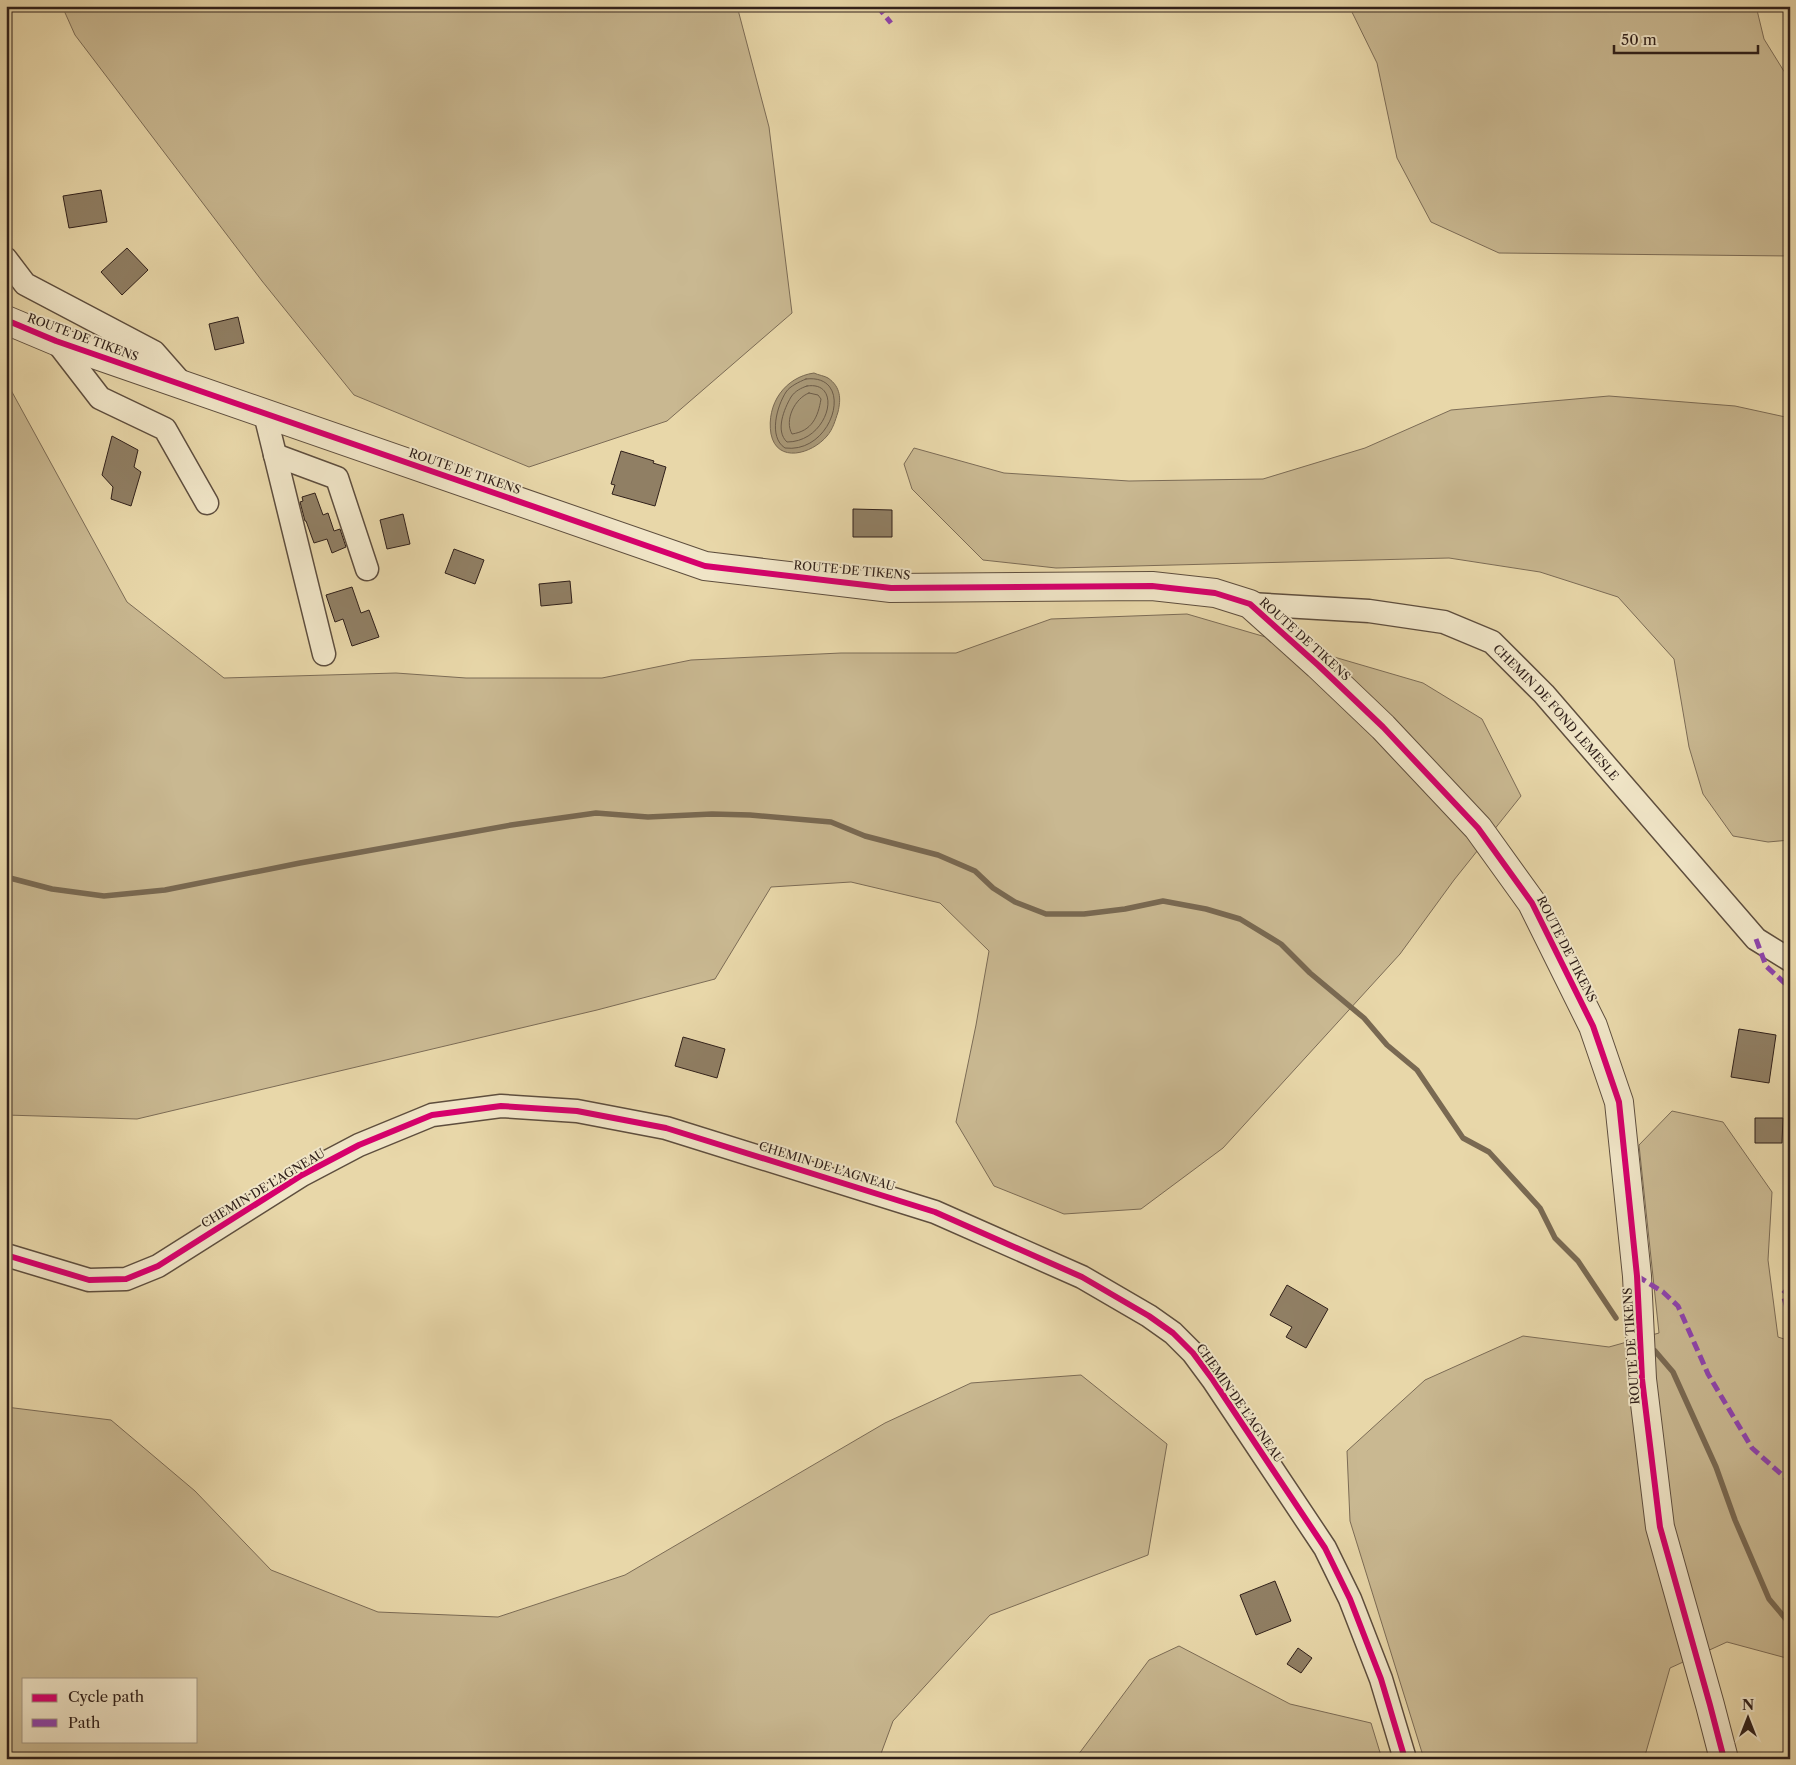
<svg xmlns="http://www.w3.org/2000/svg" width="1796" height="1765" font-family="'Libre Caslon Text',serif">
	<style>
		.green { fill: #c9b891; stroke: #7c6c56; fill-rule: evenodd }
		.water { fill: #a99978; stroke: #796952 }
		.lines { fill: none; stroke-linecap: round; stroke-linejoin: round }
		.shore { stroke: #6c5c49; stroke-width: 1 }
		.stream { stroke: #796952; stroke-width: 5.5 }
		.building { fill: #907f64; stroke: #30201a }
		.minor-casing { stroke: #5e4e3e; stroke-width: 25 }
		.tertiary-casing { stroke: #5e4e3e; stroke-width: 30 }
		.minor { stroke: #f0e5c7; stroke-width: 22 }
		.tertiary { stroke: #f0e5c7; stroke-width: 28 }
		.quiet { stroke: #8e44ad; stroke-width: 5; stroke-dasharray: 10 5; stroke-linecap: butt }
		.cycleway-casing { stroke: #f0e5c7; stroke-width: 9 }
		.cycleway { stroke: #d6006c; stroke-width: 6 }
		.labels { text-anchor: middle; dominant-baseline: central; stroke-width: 4; stroke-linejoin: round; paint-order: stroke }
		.street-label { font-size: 12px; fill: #30201a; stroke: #f0e5c7 }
	</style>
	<rect width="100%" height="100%" fill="#e8d7a9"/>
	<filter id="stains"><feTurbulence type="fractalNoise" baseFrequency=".004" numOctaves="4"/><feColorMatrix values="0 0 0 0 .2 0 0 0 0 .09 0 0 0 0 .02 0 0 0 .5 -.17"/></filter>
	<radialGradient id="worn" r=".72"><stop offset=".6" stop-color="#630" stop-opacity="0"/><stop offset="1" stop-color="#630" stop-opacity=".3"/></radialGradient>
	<g class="green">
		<path d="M62,6H737L769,127L792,313L667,421L529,467L354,395L262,281L75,35Z"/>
		<path d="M1349,6H1756L1764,39L1790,81V256L1499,253L1431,222L1397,158L1377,63Z"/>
		<path d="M6,381L127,602L224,678L396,673L466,678H602L691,660L841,653H956L1051,619L1187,614L1423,683L1482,719L1521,796L1454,880L1400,954L1223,1148L1141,1209L1064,1214L994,1186L956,1122L976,1025L989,951L940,903L851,882L771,887L715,979L597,1010L137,1119L6,1115Z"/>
		<path d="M1609,396L1735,406L1790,418V840L1768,842L1733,836L1703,794L1689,747L1674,659L1618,597L1540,572L1449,558L1056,568L983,560L912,489L904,464L914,448L1004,473L1129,481L1263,479L1365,448L1451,410Z"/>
		<path d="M1672,1111L1723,1122L1772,1192L1768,1260L1778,1337L1790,1341V1659L1727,1642L1670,1668L1644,1759H1424L1350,1521L1347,1451L1425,1380L1523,1336L1609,1347L1659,1333L1639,1145Z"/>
		<path d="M1081,1375L1167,1444L1148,1555L990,1615L893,1721L879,1759H6V1407L111,1420L195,1491L271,1570L378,1612L498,1617L625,1575L885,1423L971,1383ZM24,1679H196V1741H24Z"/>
		<path d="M1179,1646L1290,1704L1371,1723L1382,1759H1075L1149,1660Z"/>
	</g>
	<path class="water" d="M814,373C818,375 825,376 828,378C841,387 841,399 838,412C835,421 833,429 827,436C812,454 777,464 771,434C766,404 785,377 814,373Z"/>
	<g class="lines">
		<g class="shore">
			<path d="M806,379C856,373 834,454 785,448C768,437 777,406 786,392C790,386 799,382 806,379Z"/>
			<path d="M807,386C844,380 829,442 787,442C775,431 784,409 791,397C795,391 801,388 807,386Z"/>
			<path d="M809,393L818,395L821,399C818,417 812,431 792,434C784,420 795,398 809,393Z"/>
		</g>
		<g class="stream">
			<path d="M6,877L52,889L104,896L165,890L300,863L511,825L596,813L648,817L712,814L750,815L831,822L865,836L938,855L975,871L993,888L1015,902L1046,914H1084L1125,909L1163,901L1206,909L1240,919L1281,944L1310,973L1364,1018L1387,1045L1417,1070L1463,1138L1489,1152L1540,1208L1555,1238L1578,1261L1616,1318"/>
			<path d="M1655,1351L1673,1372L1716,1467L1735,1520L1769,1599L1790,1624"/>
		</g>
	</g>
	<g class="building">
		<path d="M101,190L107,222L69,228L63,196Z"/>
		<path d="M127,248L148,270L122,295L101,272Z"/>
		<path d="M238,317L244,343L215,350L209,324Z"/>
		<path d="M112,436L138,450L134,467L141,472L131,506L111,499L113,487L102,475Z"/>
		<path d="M621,451L654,461L653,463L666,467L655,506L612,494L615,485L611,484Z"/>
		<path d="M315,493L323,515L328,513L334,531L340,529L346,547L332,553L327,539L314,543L306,521H305L300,502L303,501L302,497Z"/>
		<path d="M853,509L892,510V537H853Z"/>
		<path d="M403,514L410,544L387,549L380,520Z"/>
		<path d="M454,549L484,560L475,584L445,573Z"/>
		<path d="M570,581L572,603L541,606L539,584Z"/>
		<path d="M352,587L361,613L369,610L379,637L352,646L343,619L335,622L326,595Z"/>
		<path d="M1739,1029L1776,1035L1769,1083L1731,1077Z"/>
		<path d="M683,1037L725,1049L717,1078L675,1066Z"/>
		<path d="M1755,1118H1783L1782,1143H1755Z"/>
		<path d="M1287,1285L1328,1309L1306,1348L1286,1337L1292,1327L1270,1315Z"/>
		<path d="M1275,1581L1291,1621L1256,1635L1240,1595Z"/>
		<path d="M1298,1648L1312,1658L1301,1673L1287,1664Z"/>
	</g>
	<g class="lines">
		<g class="minor-casing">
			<g id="minor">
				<path d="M6,259L25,284L154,352L183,385"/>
				<path d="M56,341L100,398L165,429L207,503"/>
				<path d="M265,414L324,654"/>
				<path d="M275,455L337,478L367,569"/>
				<path id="s1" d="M1250,604L1369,611L1444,622L1492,642L1544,694L1756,939L1790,960"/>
				<path d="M6,1255L89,1280L126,1279L158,1266L302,1175L359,1145L432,1115L501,1106L577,1111L666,1128L935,1212L1082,1277L1149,1316L1173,1333L1193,1353L1213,1380L1325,1548L1350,1599L1381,1679L1405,1759"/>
			</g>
		</g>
		<g class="tertiary-casing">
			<path id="tertiary" d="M6,320L56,341L705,566L891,588L1152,586L1215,593L1250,604L1318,665L1383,727L1478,828L1532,903L1593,1026L1619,1102L1637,1276L1642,1379L1660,1527L1710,1705L1724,1759"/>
		</g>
		<use href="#minor" class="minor"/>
		<use href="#tertiary" class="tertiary"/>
		<g class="quiet">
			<path d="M877,6L891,23"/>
			<path d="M1756,939L1766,966L1790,988"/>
			<path d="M1637,1276L1663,1292L1678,1306L1708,1374L1752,1448L1790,1482"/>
			<path d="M1790,1286L1783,1294L1790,1319"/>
		</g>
		<g class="cycleway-casing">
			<g id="cycleway">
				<path d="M6,320L56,341L705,566L891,588L1152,586L1215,593L1250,604L1318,665L1383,727L1478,828L1532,903L1593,1026L1619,1102L1637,1276L1642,1379L1660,1527L1710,1705L1724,1759"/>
				<path d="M6,1255L89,1280L126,1279L158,1266L302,1175L359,1145L432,1115L501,1106L577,1111L666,1128L935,1212L1082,1277L1149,1316L1173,1333L1193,1353L1213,1380L1325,1548L1350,1599L1381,1679L1405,1759"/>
			</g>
		</g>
		<use href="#cycleway" class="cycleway"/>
	</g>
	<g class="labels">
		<g class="street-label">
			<text transform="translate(83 337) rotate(20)">ROUTE DE TIKENS</text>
			<text transform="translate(465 471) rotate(19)">ROUTE DE TIKENS</text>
			<text transform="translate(852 570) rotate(5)">ROUTE DE TIKENS</text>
			<text transform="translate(1305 639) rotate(42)">ROUTE DE TIKENS</text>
			<text stroke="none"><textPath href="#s1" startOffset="342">CHEMIN DE FOND LEMESLE</textPath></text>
			<text transform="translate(1567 949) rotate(63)">ROUTE DE TIKENS</text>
			<text transform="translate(827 1166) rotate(17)">CHEMIN DE L’AGNEAU</text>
			<text transform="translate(263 1188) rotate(-31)">CHEMIN DE L’AGNEAU</text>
			<text transform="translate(1631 1346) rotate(-94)">ROUTE DE TIKENS</text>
			<text transform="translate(1240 1403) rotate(55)">CHEMIN DE L’AGNEAU</text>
		</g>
	</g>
	<rect width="1796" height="1765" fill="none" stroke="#e8d7a9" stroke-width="25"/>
	<rect x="8" y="8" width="1781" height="1750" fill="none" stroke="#30201a" stroke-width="2.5"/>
	<rect x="12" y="12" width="1771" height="1740" fill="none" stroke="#30201a"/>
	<rect x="22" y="1678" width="175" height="65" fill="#f0e5c7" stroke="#a39682"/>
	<rect x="32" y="1694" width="25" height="8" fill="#d6006c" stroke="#a39682"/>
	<text x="68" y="1702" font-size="15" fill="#30201a">Cycle path</text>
	<rect x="32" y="1719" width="25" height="8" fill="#8e44ad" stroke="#a39682"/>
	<text x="68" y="1728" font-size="15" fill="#30201a">Path</text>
	<g transform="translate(1748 1718)" stroke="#f0e5c7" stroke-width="4" paint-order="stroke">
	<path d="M0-4L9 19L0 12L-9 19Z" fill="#30201a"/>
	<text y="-8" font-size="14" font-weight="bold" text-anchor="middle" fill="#30201a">N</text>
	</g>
	<path d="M1614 45v8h144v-8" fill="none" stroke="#30201a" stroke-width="2.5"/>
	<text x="1621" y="45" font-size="15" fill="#30201a" stroke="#f0e5c7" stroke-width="4" paint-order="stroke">50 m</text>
	<rect width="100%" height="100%" filter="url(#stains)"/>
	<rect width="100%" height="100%" fill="url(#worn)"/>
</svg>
